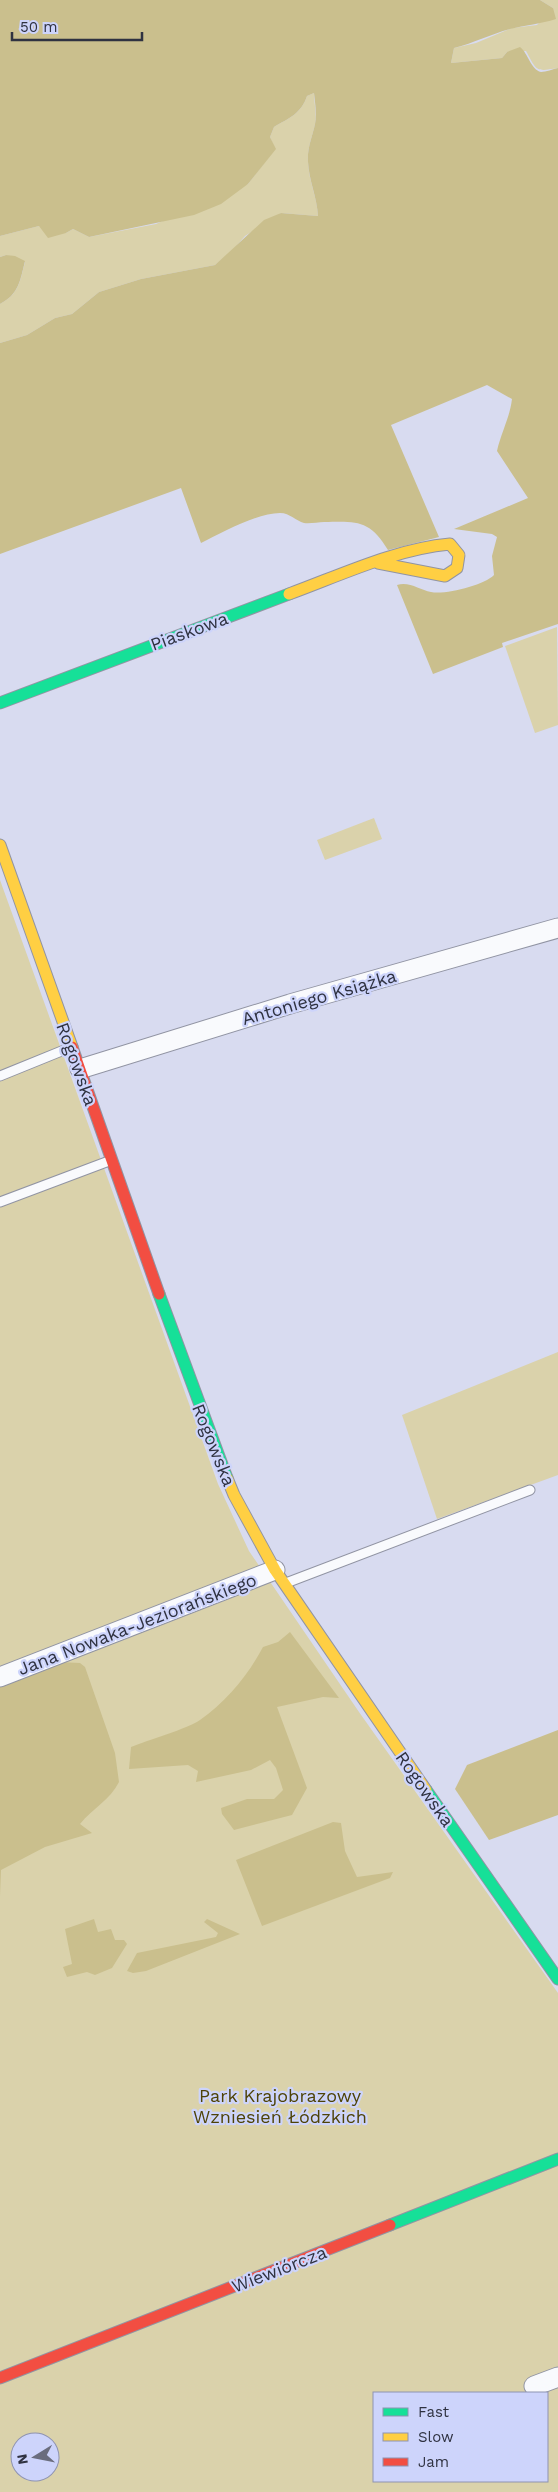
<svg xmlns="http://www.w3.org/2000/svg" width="558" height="2492" font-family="'Work Sans',sans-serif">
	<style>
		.green { fill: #dad2ab; fill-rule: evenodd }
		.forest { fill: #cabf8d }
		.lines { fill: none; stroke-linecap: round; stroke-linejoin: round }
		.lane-casing { stroke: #9194a3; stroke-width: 11 }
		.street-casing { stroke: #9194a3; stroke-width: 21 }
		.fast-casing { stroke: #9194a3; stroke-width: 13 }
		.slow-casing { stroke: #9194a3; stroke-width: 13 }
		.jam-casing { stroke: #9194a3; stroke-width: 13 }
		.lane { stroke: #f9fafd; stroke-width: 9 }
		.street { stroke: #f9fafd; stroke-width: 19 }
		.fast { stroke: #16e098; stroke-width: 11 }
		.slow { stroke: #ffcf43; stroke-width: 11 }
		.jam { stroke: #f24e42; stroke-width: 11 }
		.labels { text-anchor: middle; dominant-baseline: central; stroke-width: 4.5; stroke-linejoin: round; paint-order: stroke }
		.street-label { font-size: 18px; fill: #2f3241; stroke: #cdd4fb }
		.park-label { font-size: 18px; fill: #4e4306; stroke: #cdd4fb }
	</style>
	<rect width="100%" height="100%" fill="#d8dbf0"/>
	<g class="green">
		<path d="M540,0H558V68C535,72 537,71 526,51L507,52L502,58L451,63L454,48L476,43L512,28L537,25L553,8Z"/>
		<path d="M314,93C314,102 317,115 315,124C312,138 307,148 308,162C309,182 317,197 318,216L281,213L245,236L231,252L215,265L141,279L99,292L72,314L55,318L27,335L0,343V304C19,294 20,281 25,262L6,255L0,257V236L39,226L66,233L73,229L89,237L156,224L248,184L275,149L270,137L274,127C289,118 301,114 307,96Z"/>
		<path d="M557,627L558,725L535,733L505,646Z"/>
		<path d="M374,818L382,839L325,860L317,840Z"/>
		<path d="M0,880L218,1484L249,1551L359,1712L558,1993V2492H0ZM374,2393H547V2481H374ZM20,2442H50V2472H20Z"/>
		<path d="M558,1352V1475L437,1519L402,1415Z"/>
	</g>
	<g class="forest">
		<path d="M0,0H540L553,8L556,19C541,24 525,25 510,29C491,34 474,43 454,48L451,63L502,58L507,52L520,47C528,53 531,70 541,72C546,72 553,69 558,68V624L502,643L503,647L433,674L397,585C409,581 420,590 431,592C446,595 484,585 494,575L492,556L497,537L492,534L454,529L528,498L497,451C501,433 510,417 512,399L487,385L391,425L439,537L388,550C370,520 357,521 324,522C318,522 310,524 304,523C296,521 290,513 280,513C257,513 221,533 201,543L181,488L0,554V343L27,335L55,318L72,314L99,292L141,279L215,265L264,220L281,213L318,216C317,197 309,181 308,162C307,148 312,138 315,124C317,115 315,102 314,93L307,96C301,114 289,118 274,127L270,137L276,149L248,184L221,204L194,215L89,237L73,229L66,233L48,238L39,226L0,236Z"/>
		<path d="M6,255L15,256L25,261C20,281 19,294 0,304V257Z"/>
		<path d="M290,1632L339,1698L323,1697L277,1707L307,1788L292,1815L234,1830L222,1814L221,1808L247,1799H274L283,1790L276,1768L270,1760L251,1770L196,1782L198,1771L188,1765L129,1769L131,1747C148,1740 187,1729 200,1720C227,1701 248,1675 263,1647L278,1642Z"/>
		<path d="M60,1662L80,1663L85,1667L115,1753L119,1782C110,1800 93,1808 80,1824L92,1833L45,1847L1,1870L0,1896V1684Z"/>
		<path d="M558,1730V1815L489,1840L455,1789L467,1765Z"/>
		<path d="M333,1822L341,1823L345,1851L357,1877L393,1872L390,1878L262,1926L236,1860Z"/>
		<path d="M94,1919L98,1932L111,1929L115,1940H124L127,1944L112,1968L95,1975L87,1972L67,1977L63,1967L72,1964L65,1929Z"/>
		<path d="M207,1919L240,1934L146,1971L133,1973L127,1971L137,1953L216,1937L218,1933L204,1922Z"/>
	</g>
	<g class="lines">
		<g class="lane-casing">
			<g id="lane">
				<path d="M0,1076L69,1048"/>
				<path d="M0,1202L109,1161"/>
				<path d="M286,1583L530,1490"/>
			</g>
		</g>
		<g class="street-casing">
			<g id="street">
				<path d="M80,1069L290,1004L558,928"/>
				<path d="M0,1677L275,1570"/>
				<path d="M534,2386L558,2377"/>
			</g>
		</g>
		<g class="fast-casing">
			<g id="fast">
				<path d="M0,703L289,594"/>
				<path d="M159,1294L227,1478"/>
				<path d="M426,1790L558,1979"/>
				<path d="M390,2225L558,2159"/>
			</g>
		</g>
		<g class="slow-casing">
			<g id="slow">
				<path d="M289,594C341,575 395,549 450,544L459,555L457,568L445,576L378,563"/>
				<path d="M0,845L72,1047"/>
				<path d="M227,1478L234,1495L275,1570L426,1790"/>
			</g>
		</g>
		<g class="jam-casing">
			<g id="jam">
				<path d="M72,1047L159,1294"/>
				<path d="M0,2378L390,2225"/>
			</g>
		</g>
		<use href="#lane" class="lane"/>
		<use href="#street" class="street"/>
		<use href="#fast" class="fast"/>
		<use href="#slow" class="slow"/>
		<use href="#jam" class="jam"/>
	</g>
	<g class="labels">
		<g class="street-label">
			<text transform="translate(189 631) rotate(-20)">Piaskowa</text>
			<text transform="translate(319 997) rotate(-16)">Antoniego Książka</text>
			<text transform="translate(77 1064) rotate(70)">Rogowska</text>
			<text transform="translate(214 1445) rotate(68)">Rogowska</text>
			<text transform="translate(137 1624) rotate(-21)">Jana Nowaka-Jeziorańskiego</text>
			<text transform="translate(425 1789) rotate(55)">Rogowska</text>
			<text transform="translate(279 2269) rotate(-21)">Wiewiórcza</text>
		</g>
		<g class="park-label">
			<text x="280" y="2095">Park Krajobrazowy<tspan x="280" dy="21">Wzniesień Łódzkich</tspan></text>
		</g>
	</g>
	<rect x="373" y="2392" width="175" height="90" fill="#cdd4fb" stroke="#8e93b1"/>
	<rect x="383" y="2408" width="25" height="8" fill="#16e098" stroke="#8e93b1"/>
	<text x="418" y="2417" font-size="15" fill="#2f3241">Fast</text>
	<rect x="383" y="2433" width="25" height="8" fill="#ffcf43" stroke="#8e93b1"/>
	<text x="418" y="2442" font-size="15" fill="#2f3241">Slow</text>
	<rect x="383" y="2458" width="25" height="8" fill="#f24e42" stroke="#8e93b1"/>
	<text x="418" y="2467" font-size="15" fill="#2f3241">Jam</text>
	<g transform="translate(35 2457) rotate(260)"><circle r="24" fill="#cdd4fb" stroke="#8e93b1"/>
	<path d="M0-4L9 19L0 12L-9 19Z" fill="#6a6d7e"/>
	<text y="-8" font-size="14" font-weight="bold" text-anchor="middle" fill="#2f3241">N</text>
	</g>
	<path d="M12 32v8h130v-8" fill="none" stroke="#2f3241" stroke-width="2.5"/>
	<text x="20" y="32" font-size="15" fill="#2f3241" stroke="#cdd4fb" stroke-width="4" paint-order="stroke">50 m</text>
</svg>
